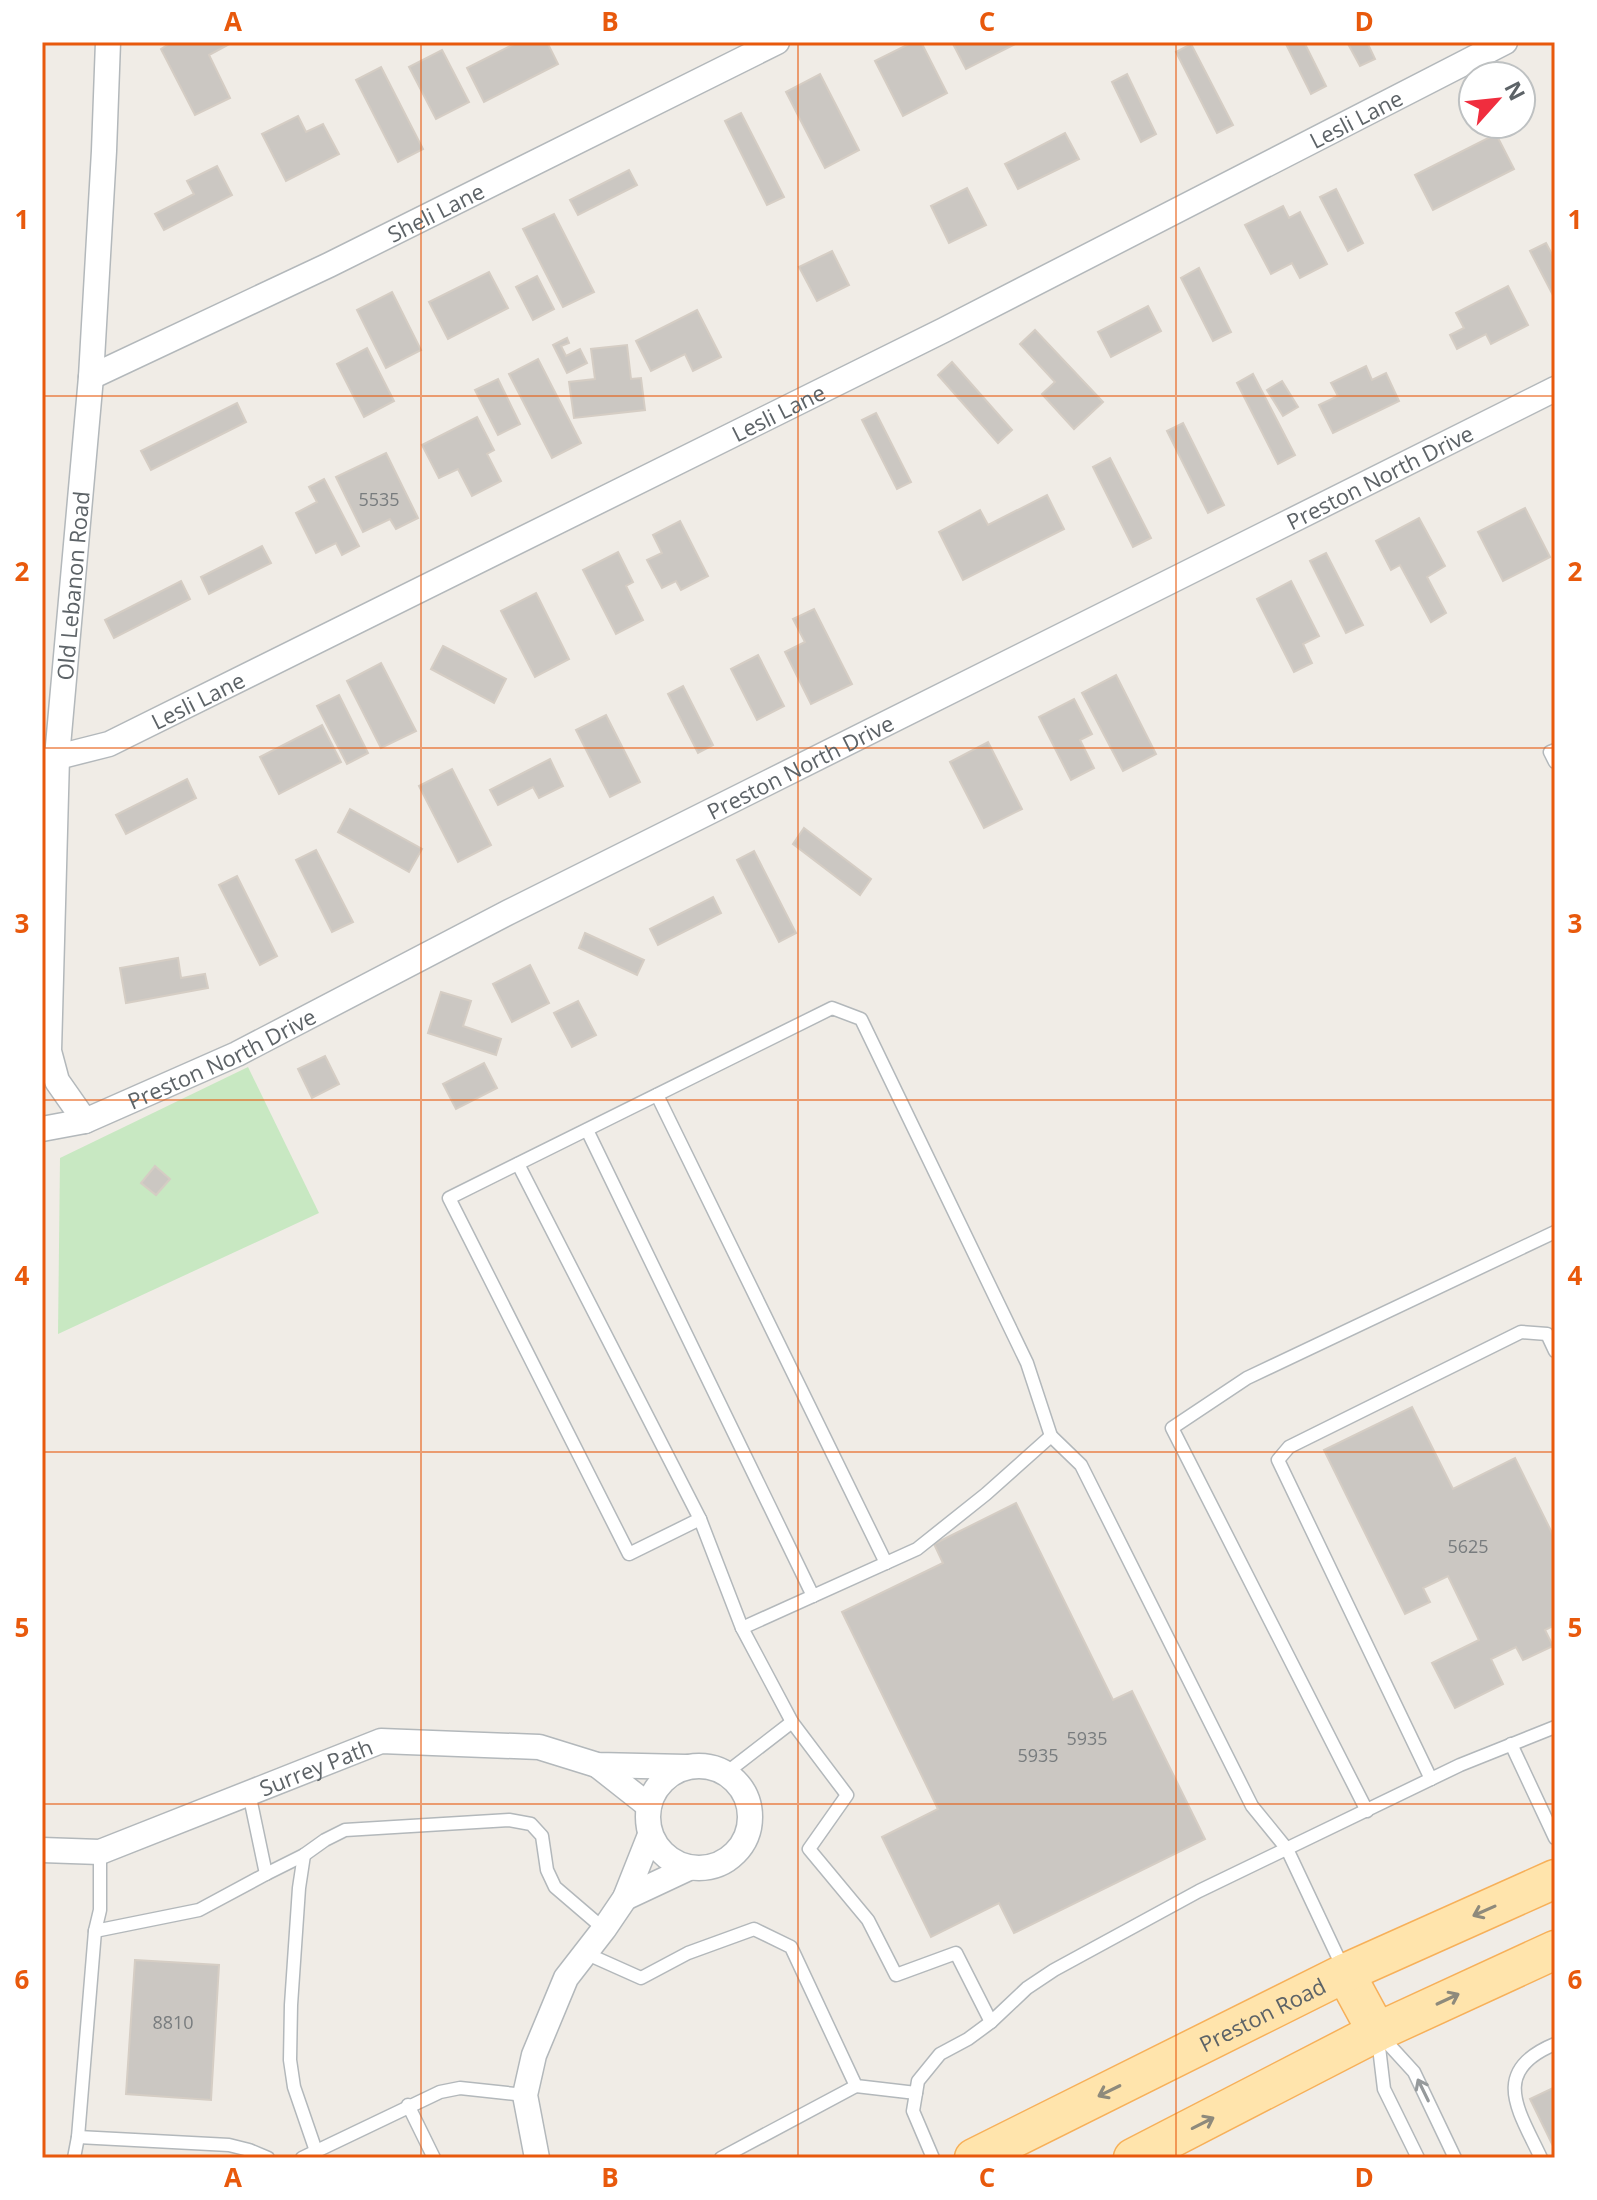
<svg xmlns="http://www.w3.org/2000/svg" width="1597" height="2200" font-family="'Open Sans',sans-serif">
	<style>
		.green { fill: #c8e8c2 }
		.building { fill: #cbc7c2; stroke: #d5cdc4; stroke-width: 2 }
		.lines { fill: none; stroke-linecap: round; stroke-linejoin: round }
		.lane-casing { stroke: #b3b8bb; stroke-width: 15 }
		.street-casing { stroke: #b3b8bb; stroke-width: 27 }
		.primary-casing { stroke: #f7b059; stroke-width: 41 }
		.lane { stroke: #fff; stroke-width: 12 }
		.street { stroke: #fff; stroke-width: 24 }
		.primary { stroke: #ffe4ac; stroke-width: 38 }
		.oneway { stroke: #8e8a7c }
		.oneway2 { stroke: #969a9c }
		.grid { fill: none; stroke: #e8590c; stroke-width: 2; stroke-opacity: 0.55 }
		.labels { text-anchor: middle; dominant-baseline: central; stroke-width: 6; stroke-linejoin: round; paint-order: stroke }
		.number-label { font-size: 18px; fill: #787c7e }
		.street-label { font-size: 22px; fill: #5d6367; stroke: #fff }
		.neatline { fill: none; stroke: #e8590c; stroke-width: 3 }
		.grid-label { font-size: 26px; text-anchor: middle; font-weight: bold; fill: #e8590c }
	</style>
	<rect width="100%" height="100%" fill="#f0ece6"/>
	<path class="green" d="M248,1067L319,1213L58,1334L60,1158Z"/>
	<g class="building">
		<path d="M172,42H233L209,55L230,98L195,115L161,49Z"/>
		<path d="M518,42H547L558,64L484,102L467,68Z"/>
		<path d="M913,42H921L947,93L903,116L875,61Z"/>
		<path d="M952,42H1019L966,69Z"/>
		<path d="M1285,42H1304L1326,86L1311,94Z"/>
		<path d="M1347,42H1367L1375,59L1360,66Z"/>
		<path d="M1191,44L1233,125L1217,133L1176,52Z"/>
		<path d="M442,50L469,102L436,119L409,67Z"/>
		<path d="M381,67L423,149L398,162L356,80Z"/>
		<path d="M820,74L859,150L825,168L786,92Z"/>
		<path d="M1127,74L1156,134L1141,142L1112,82Z"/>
		<path d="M741,113L784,197L767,205L725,121Z"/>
		<path d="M298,116L306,132L323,124L339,154L286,181L262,134Z"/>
		<path d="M1065,133L1079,159L1018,189L1005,164Z"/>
		<path d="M1496,134L1514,169L1433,210L1415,175Z"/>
		<path d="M217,166L232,195L164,230L155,214L194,194L187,181Z"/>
		<path d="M629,170L637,185L578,215L570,200Z"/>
		<path d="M967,188L986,225L949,243L931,206Z"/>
		<path d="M1336,189L1363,243L1348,251L1320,197Z"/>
		<path d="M1283,206L1289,218L1300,212L1327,264L1300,278L1292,263L1271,274L1245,225Z"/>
		<path d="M554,214L594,292L563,307L523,229Z"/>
		<path d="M1546,243L1555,260V299L1530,251Z"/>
		<path d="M832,251L849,285L817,301L799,267Z"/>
		<path d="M1199,268L1231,332L1213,341L1181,278Z"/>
		<path d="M489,272L508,308L448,339L429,302Z"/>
		<path d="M537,276L554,309L533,320L516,287Z"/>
		<path d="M1508,286L1528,325L1491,344L1486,334L1457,349L1450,335L1464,328L1456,313Z"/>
		<path d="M392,292L421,350L386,368L357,310Z"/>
		<path d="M1148,306L1161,331L1111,357L1098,332Z"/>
		<path d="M697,310L721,357L693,371L685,354L651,371L636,341Z"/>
		<path d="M1035,330L1103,402L1074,429L1042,394L1055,382L1020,344Z"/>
		<path d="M567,338L569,343L561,346L566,356L580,349L587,363L567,373L553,345Z"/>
		<path d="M627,345L631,379L641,378L645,410L574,418L569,382L595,379L591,349Z"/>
		<path d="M367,348L394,401L364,417L337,364Z"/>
		<path d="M538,359L581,443L552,458L509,374Z"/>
		<path d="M952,362L1012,430L998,443L938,375Z"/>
		<path d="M1366,366L1372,380L1386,373L1399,401L1333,433L1319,405L1338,396L1331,383Z"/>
		<path d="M1253,374L1295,455L1278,464L1237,383Z"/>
		<path d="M498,379L520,424L498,435L475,390Z"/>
		<path d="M1282,381L1298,407L1283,416L1267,390Z"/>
		<path d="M237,403L246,422L151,470L141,451Z"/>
		<path d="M876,413L911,482L897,489L862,420Z"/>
		<path d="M477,417L494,450L487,454L501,481L472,496L458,469L439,478L422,445Z"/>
		<path d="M1183,423L1224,505L1208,513L1167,431Z"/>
		<path d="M386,453L418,518L396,529L390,519L363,532L336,477Z"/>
		<path d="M1110,458L1151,538L1133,547L1093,467Z"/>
		<path d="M324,479L359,546L342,555L336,543L316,553L296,513L317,502L309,487Z"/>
		<path d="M1047,495L1064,529L963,580L939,532L980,510L988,525Z"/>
		<path d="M1525,508L1550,557L1503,581L1478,532Z"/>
		<path d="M1419,518L1445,566L1427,577L1446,613L1431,622L1400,565L1391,570L1376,541Z"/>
		<path d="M680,521L708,576L681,590L676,581L662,588L647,560L662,553L653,535Z"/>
		<path d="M262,546L271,563L209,594L201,577Z"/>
		<path d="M618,552L633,582L626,586L643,620L616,634L583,570Z"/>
		<path d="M1326,553L1363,625L1346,633L1310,561Z"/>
		<path d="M181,581L190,599L114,638L105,620Z"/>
		<path d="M1291,581L1319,636L1303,644L1312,663L1294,672L1257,599Z"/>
		<path d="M536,593L569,659L535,677L501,611Z"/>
		<path d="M814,609L852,684L811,704L785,652L805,642L793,619Z"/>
		<path d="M443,646L506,679L494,703L431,669Z"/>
		<path d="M758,655L784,706L757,720L731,669Z"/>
		<path d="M381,663L416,731L381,748L347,681Z"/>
		<path d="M1116,675L1156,754L1123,771L1082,693Z"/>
		<path d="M683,686L713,745L698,753L668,694Z"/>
		<path d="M339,695L368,753L347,764L317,706Z"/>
		<path d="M1074,699L1092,734L1080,740L1094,768L1071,780L1039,717Z"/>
		<path d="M606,715L640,782L610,797L576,730Z"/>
		<path d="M322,725L341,762L279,794L260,757Z"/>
		<path d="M988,742L1022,809L984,828L950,762Z"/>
		<path d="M550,759L563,786L539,798L533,787L498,805L490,790Z"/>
		<path d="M452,769L491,845L458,862L419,786Z"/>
		<path d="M187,779L196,798L126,834L116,815Z"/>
		<path d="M350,809L422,849L409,872L338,832Z"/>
		<path d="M804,828L871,879L860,895L793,844Z"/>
		<path d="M316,850L353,922L332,932L296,860Z"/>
		<path d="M754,851L796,933L779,942L737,860Z"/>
		<path d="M237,876L277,956L260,965L219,885Z"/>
		<path d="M713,897L721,913L658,945L650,929Z"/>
		<path d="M585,933L644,960L637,975L579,948Z"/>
		<path d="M178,958L181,978L205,974L208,988L126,1003L120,968Z"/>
		<path d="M530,965L549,1003L512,1022L493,984Z"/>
		<path d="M441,992L471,1001L463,1026L501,1039L496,1055L428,1033Z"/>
		<path d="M578,1001L596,1035L572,1047L554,1013Z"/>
		<path d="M325,1056L339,1084L312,1098L298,1069Z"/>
		<path d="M484,1063L497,1088L456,1109L443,1084Z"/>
		<path d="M155,1166L170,1179L156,1195L141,1183Z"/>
		<path d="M1412,1407L1453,1489L1515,1458L1555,1539V1625L1545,1630L1553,1646L1523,1660L1516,1647L1491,1659L1503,1684L1455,1708L1432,1663L1479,1640L1448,1576L1423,1588L1430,1602L1405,1614L1324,1450Z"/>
		<path d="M1016,1503L1113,1700L1132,1691L1205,1839L1014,1933L999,1903L931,1937L882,1837L938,1809L842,1612L943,1563L934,1544Z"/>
		<path d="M135,1960L219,1965L211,2100L126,2094Z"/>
		<path d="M1555,2087V2150L1530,2099Z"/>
	</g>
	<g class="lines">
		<g class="lane-casing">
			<g id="lane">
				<path d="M1555,750L1550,752L1555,762"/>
				<path d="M657,1095L886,1563"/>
				<path d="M587,1130L813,1596"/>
				<path d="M518,1164L700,1519"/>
				<path d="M742,1628L917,1549L986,1494L1051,1436L1081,1465L1252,1806L1287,1849L1344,1970"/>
				<path d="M792,1722L742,1628L700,1519L629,1554L449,1198L832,1008L861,1019L1027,1363L1051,1436"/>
				<path d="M1511,1744L1555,1838"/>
				<path d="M726,1773L792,1722L847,1795L809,1849L868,1920L896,1975L956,1953L991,2022"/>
				<path d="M1431,1779L1278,1460L1289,1447L1521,1332L1547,1334L1555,1351"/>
				<path d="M1367,1811L1172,1428L1247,1378L1555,1232"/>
				<path d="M304,1855L299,1888L291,2005L290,2060L294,2087L316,2151"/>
				<path d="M266,1874L304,1855L325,1840L345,1830L509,1820L531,1824L542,1836L547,1870L555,1887L604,1929"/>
				<path d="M95,1931L199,1910L266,1874L249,1793"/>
				<path d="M585,1953L641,1978L688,1953L754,1929L791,1947L856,2086L916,2093"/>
				<path d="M1382,2037L1414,2072L1455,2158"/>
				<path d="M1378,2039L1384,2089L1418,2158"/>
				<path d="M408,2105L434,2158"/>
				<path d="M78,2137L229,2145L249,2150L268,2158"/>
				<path d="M74,2158L78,2137L95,1931L100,1910V1852"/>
				<path d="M302,2158L440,2092L460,2088L525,2095"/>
				<path d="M721,2158L856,2086"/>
				<path d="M933,2158L913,2111L918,2081L940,2054L968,2039L991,2022L1027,1988L1054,1970L1199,1891L1460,1765L1555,1727"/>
				<path d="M1541,2158C1519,2111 1489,2071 1555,2044"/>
			</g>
		</g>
		<g class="street-casing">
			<g id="street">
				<path id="s1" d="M91,377L329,265L777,42"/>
				<path id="s2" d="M42,761L109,744L944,330L1505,42"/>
				<path id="s3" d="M85,1121L57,1081L49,1051L57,757L91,377L104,151L108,42"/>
				<path id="s4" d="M42,1129L85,1121L237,1054L509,912L1555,389"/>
				<path d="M597,1765L649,1806"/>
				<circle cx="699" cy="1817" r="51"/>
				<path id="s5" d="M42,1850L100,1852L381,1741L539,1747L597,1765L686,1767"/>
				<path d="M625,1898L689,1868"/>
				<path d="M537,2158L525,2095L534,2055L566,1978L604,1929L625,1898L650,1835"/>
			</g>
		</g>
		<g class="primary-casing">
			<g id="primary">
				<path d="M1345,1973L1377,2032"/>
				<path id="s6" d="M974,2158L1345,1973L1555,1879"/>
				<path d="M1133,2158L1377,2032L1555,1950"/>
			</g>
		</g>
		<use href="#lane" class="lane"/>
		<use href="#street" class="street"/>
		<use href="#primary" class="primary"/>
	</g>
	<defs><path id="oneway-shaft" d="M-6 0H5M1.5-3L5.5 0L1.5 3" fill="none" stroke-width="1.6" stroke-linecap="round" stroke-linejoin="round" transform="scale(2)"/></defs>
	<g class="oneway">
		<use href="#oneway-shaft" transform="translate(1484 1911) rotate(156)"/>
		<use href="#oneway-shaft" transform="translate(1448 1999) rotate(-25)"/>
		<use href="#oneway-shaft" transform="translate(1109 2091) rotate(154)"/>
		<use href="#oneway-shaft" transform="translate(1203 2123) rotate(-27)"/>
	</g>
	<use class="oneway2" href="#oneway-shaft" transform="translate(1423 2090) rotate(-116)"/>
	<path class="grid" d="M421,42V2158M798,42V2158M1176,42V2158M42,396H1555M42,748H1555M42,1100H1555M42,1452H1555M42,1804H1555"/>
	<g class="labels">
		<g class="number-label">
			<text x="379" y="499">5535</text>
			<text x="1468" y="1546">5625</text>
			<text x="1087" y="1738">5935</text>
			<text x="1038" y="1755">5935</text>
			<text x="173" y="2022">8810</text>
		</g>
		<g class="street-label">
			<text stroke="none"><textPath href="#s2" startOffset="1464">Lesli Lane</textPath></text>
			<text stroke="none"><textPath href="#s1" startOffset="382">Sheli Lane</textPath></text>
			<text stroke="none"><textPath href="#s2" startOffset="816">Lesli Lane</textPath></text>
			<text stroke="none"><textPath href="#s4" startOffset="1490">Preston North Drive</textPath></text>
			<text stroke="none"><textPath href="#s3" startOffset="546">Old Lebanon Road</textPath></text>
			<text stroke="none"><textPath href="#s2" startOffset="168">Lesli Lane</textPath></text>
			<text stroke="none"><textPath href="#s4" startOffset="842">Preston North Drive</textPath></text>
			<text stroke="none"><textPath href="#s4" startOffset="194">Preston North Drive</textPath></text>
			<text stroke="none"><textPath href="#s5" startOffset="290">Surrey Path</textPath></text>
			<text stroke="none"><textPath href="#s6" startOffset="322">Preston Road</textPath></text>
		</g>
	</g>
	<rect width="1597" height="2200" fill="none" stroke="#ffffff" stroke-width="88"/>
	<g transform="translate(1497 100) rotate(63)"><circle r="38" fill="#ffffff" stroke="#bec1c2" stroke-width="2"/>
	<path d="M0-6L14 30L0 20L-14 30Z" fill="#f02d3e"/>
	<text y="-12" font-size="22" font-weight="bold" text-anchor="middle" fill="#5d6367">N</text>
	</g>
	<rect x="44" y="44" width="1509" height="2112" class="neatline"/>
	<g class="grid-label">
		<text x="233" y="31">A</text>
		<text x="610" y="31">B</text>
		<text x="987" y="31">C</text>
		<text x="1364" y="31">D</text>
		<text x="22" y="229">1</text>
		<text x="1575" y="229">1</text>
		<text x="22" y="581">2</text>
		<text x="1575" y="581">2</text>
		<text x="22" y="933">3</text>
		<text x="1575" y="933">3</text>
		<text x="22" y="1285">4</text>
		<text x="1575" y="1285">4</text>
		<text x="22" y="1637">5</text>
		<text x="1575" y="1637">5</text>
		<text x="22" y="1989">6</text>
		<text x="1575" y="1989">6</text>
		<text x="233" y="2187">A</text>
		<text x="610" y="2187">B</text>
		<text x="987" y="2187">C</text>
		<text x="1364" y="2187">D</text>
	</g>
</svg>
